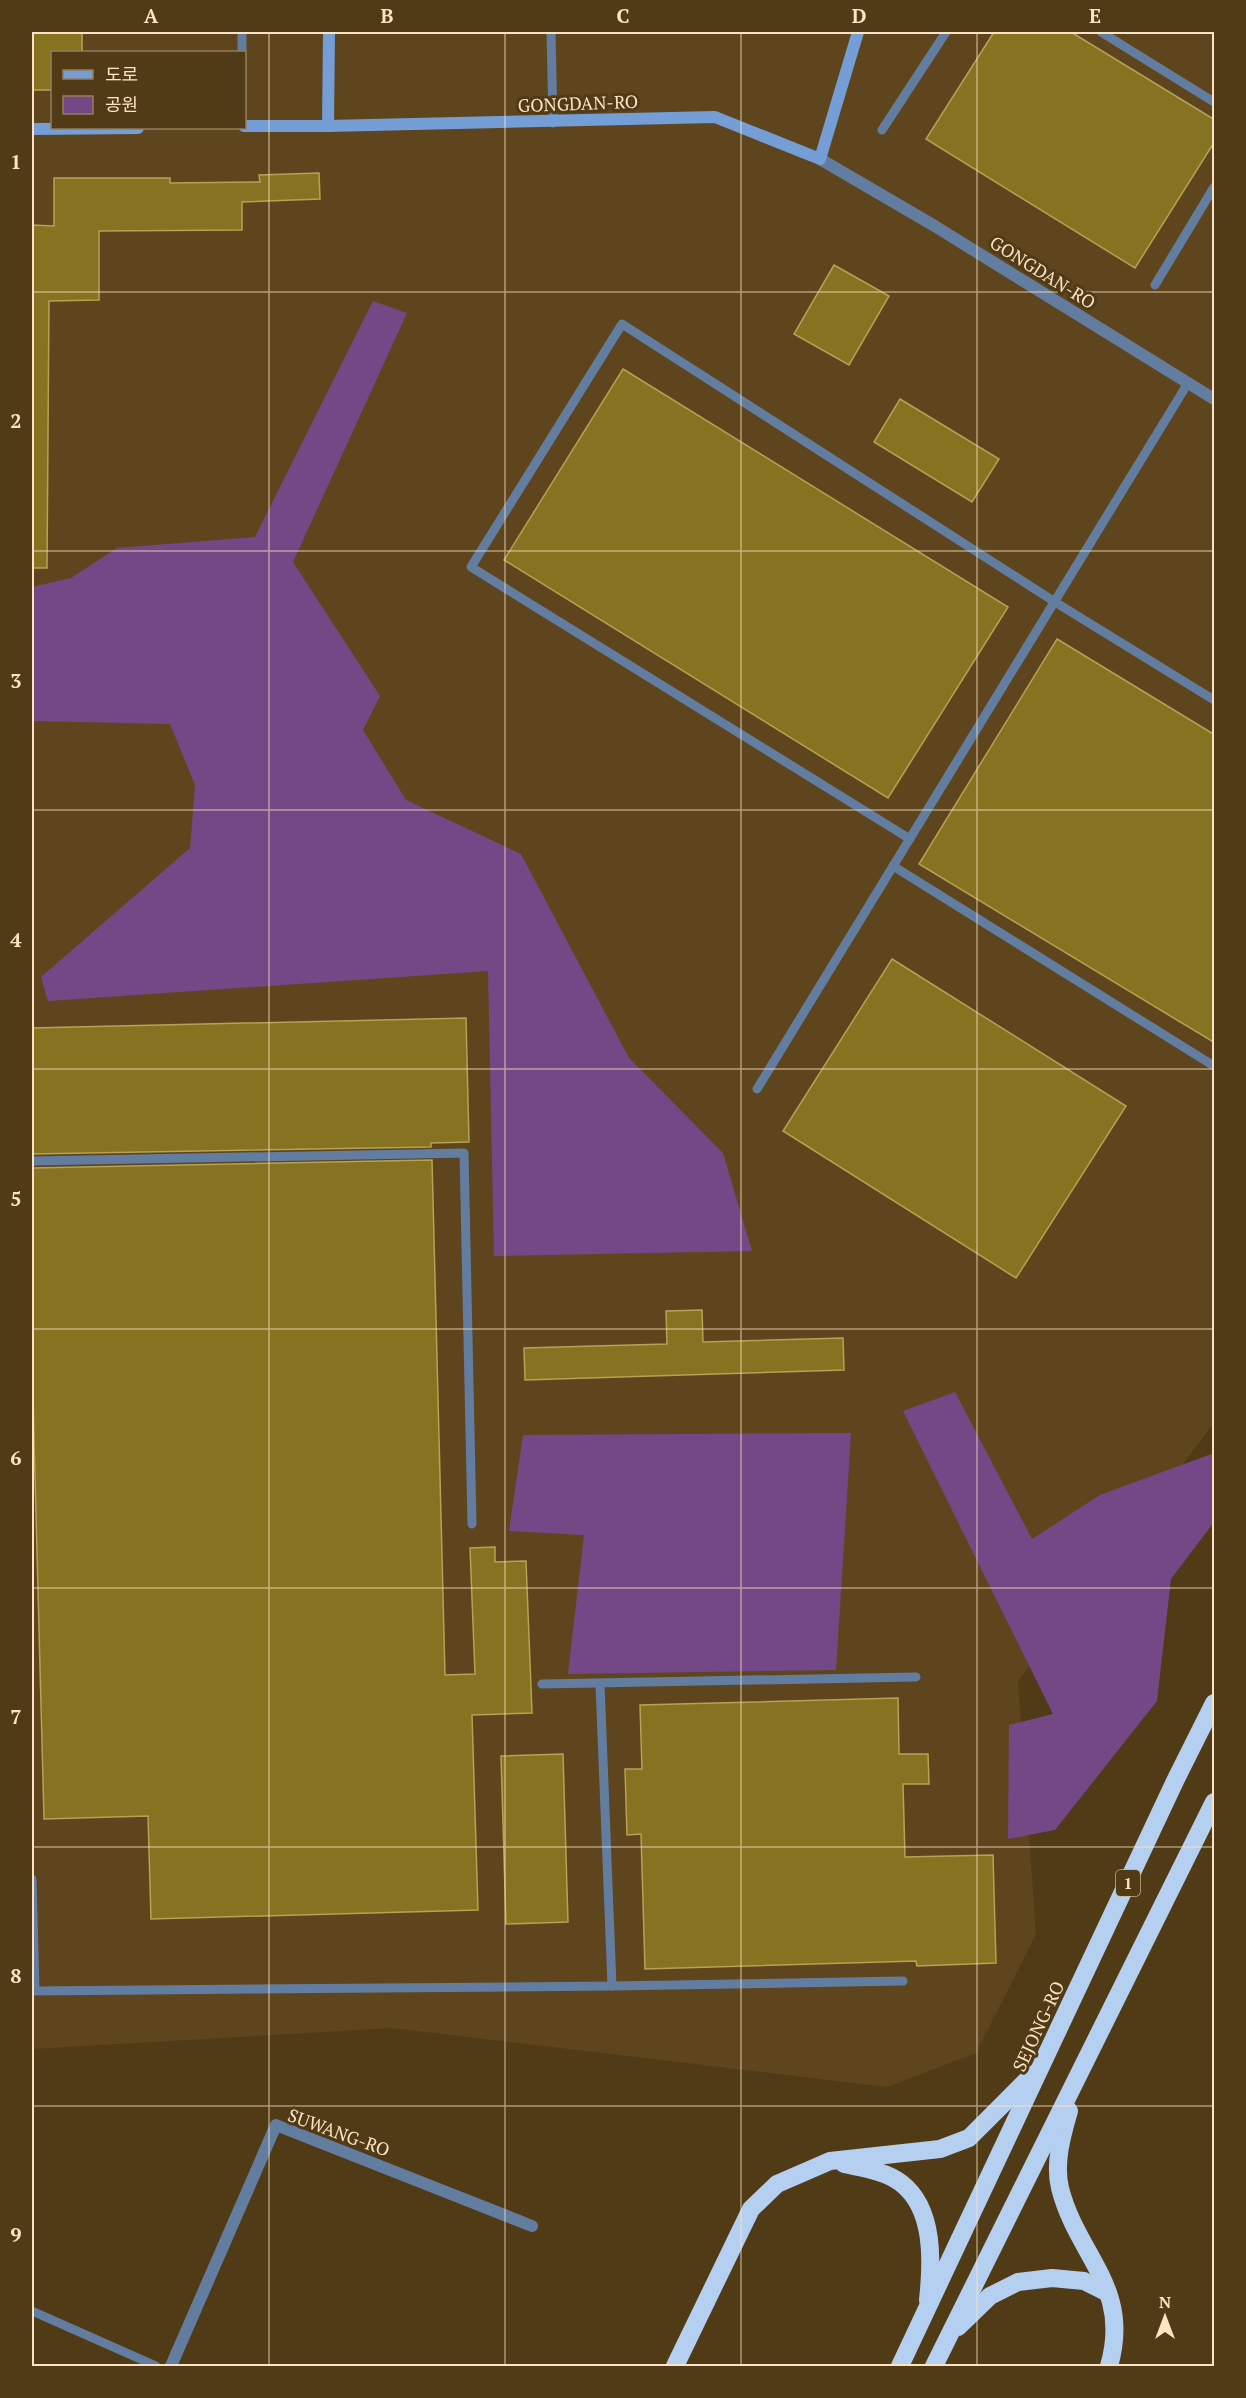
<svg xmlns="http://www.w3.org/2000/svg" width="1246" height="2398" font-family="'PT Serif','Noto Sans KR',serif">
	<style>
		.built { fill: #5f451d; fill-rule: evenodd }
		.green { fill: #744887 }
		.building { fill: #867321; stroke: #b6a255; stroke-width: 1.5 }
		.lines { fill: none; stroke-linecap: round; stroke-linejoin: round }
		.lane { stroke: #627d9f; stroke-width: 9 }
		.street { stroke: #627d9f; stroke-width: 12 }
		.secondary { stroke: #749ed5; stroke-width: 12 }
		.highway { stroke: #b5cff0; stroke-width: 18 }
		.grid { fill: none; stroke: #fbe3c3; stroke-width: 1.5; stroke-opacity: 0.55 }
		.labels { text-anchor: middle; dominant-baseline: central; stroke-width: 6; stroke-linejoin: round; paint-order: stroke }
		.shield { fill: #513a16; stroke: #c8b08f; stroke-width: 1.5 }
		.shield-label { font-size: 16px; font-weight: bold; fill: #fbe3c3 }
		.street-label { font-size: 18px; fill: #fbe3c3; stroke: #513a16 }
		.neatline { fill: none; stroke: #fbe3c3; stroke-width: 2 }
		.grid-label { font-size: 20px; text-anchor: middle; font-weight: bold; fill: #fbe3c3 }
	</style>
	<rect width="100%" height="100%" fill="#513a16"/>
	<path class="built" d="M32,32H1214V1423L1018,1681L1036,1934L976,2053L887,2087L392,2028L32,2049ZM52,52H244V128H52Z"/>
	<g class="green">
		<path d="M373,301L407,313L293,562L380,696L363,730L406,800L521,854L629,1058L723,1153L752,1251L494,1256L488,971L48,1001L41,977L190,848L195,785L170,724L32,721V587L71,578L117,548L255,537Z"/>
		<path d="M955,1392L1032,1539L1100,1495L1214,1453V1522L1171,1579L1157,1701L1055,1830L1008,1839L1009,1725L1053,1714L903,1411Z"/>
		<path d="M851,1433L836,1670L568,1674L584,1535L509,1531L523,1435Z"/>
	</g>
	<g class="building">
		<path d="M32,32H82V52H52V90H32Z"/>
		<path d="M994,32H1071L1215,120V141L1135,268L926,139Z"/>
		<path d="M319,173L320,199L242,202V230L99,231V300L49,301L47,568H32V225L54,226V178H170V183L260,182L259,175Z"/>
		<path d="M834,265L889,296L849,365L794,334Z"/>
		<path d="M623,369L1008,607L888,798L504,560Z"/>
		<path d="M900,399L999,459L972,502L874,442Z"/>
		<path d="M1057,639L1215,735V1043L919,864Z"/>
		<path d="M892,959L1126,1106L1016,1278L783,1131Z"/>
		<path d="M466,1018L469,1142L431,1143V1147L32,1154V1028Z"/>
		<path d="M432,1160L445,1675L475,1674L470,1548L495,1547V1562L526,1561L532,1713L472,1715L478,1910L151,1919L148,1816L44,1819L32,1362V1168Z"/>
		<path d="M702,1310L703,1342L843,1338L844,1370L525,1380L524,1348L667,1344L666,1311Z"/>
		<path d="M898,1698L899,1754H928L929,1784H903L905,1857L993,1855L996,1963L917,1966L916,1961L645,1969L641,1834L627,1835L625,1769H642L640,1705Z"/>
		<path d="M563,1754L568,1922L506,1924L501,1756Z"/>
	</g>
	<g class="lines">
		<g class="lane">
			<path d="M242,32V52"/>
			<path d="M551,32L553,123"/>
			<path d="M1101,32L1214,102"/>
			<path d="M882,130L946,32"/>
			<path d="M1155,285L1214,187"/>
			<path d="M910,839L471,567L622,324L1055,602L1214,700"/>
			<path d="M893,866L1214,1066"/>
			<path d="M757,1089L1188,383"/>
			<path d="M32,1161L464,1153L472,1524"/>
			<path d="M542,1684L916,1677"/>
			<path d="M600,1684L612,1986"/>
			<path d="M32,1879L35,1990"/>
			<path d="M32,1991L612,1986L903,1981"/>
			<path d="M32,2311L156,2366"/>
		</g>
		<g class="street">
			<path d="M820,159L933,225L1214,399"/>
			<path d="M171,2366L276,2125L532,2226"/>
		</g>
		<g class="secondary">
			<path d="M244,126H328L329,32"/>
			<path d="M328,126L715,117L820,159L858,32"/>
			<path d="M32,129L138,128"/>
		</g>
		<g class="highway">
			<path d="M1069,2111C1062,2135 1054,2163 1060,2188C1077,2256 1132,2287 1109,2366"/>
			<path d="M844,2164C862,2168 885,2171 901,2183C935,2209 932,2263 928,2300"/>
			<path d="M958,2327L990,2296L1018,2282L1052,2278L1084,2281L1108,2293"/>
			<path d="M675,2366L751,2209L777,2184L830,2161L940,2149L969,2138L1033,2074"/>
			<path d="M900,2366L1176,1779L1214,1703"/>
			<path d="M934,2366L1214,1802"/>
		</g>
	</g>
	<path class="grid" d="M269,32V2366M505,32V2366M741,32V2366M977,32V2366M32,292H1214M32,551H1214M32,810H1214M32,1069H1214M32,1329H1214M32,1588H1214M32,1847H1214M32,2106H1214"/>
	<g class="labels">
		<rect class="shield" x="1116" y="1870" width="24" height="26" rx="4.5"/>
		<g class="shield-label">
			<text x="1128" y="1883">1</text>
		</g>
		<g class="street-label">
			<text transform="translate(578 103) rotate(-2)">GONGDAN-RO</text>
			<text transform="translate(1043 272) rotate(32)">GONGDAN-RO</text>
			<text transform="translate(1038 2026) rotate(-65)">SEJONG-RO</text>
			<text transform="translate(339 2132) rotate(20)">SUWANG-RO</text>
		</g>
	</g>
	<rect width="1246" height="2398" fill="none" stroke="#513a16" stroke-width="66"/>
	<rect x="51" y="51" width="195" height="78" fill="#513a16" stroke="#957e5b" stroke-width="1.5"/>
	<rect x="63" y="70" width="30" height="9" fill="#749ed5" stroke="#957e5b" stroke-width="1.5"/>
	<text x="105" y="81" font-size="18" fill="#fbe3c3">도로</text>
	<rect x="63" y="96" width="30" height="18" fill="#744887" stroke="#957e5b" stroke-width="1.5"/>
	<text x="105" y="111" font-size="18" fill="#fbe3c3">공원</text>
	<g transform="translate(1165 2317)" stroke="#513a16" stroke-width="4.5" paint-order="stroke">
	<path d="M0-4.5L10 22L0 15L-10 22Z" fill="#fbe3c3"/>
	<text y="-9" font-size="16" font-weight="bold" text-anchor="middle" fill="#fbe3c3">N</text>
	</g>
	<rect x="33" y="33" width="1180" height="2332" class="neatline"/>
	<g class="grid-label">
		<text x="151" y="23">A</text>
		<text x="387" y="23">B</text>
		<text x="623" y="23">C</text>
		<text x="859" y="23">D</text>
		<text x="1095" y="23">E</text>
		<text x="16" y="169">1</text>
		<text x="16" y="428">2</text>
		<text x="16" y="688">3</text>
		<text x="16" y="947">4</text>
		<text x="16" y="1206">5</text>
		<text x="16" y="1465">6</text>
		<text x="16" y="1724">7</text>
		<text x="16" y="1983">8</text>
		<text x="16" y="2242">9</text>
	</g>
</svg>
